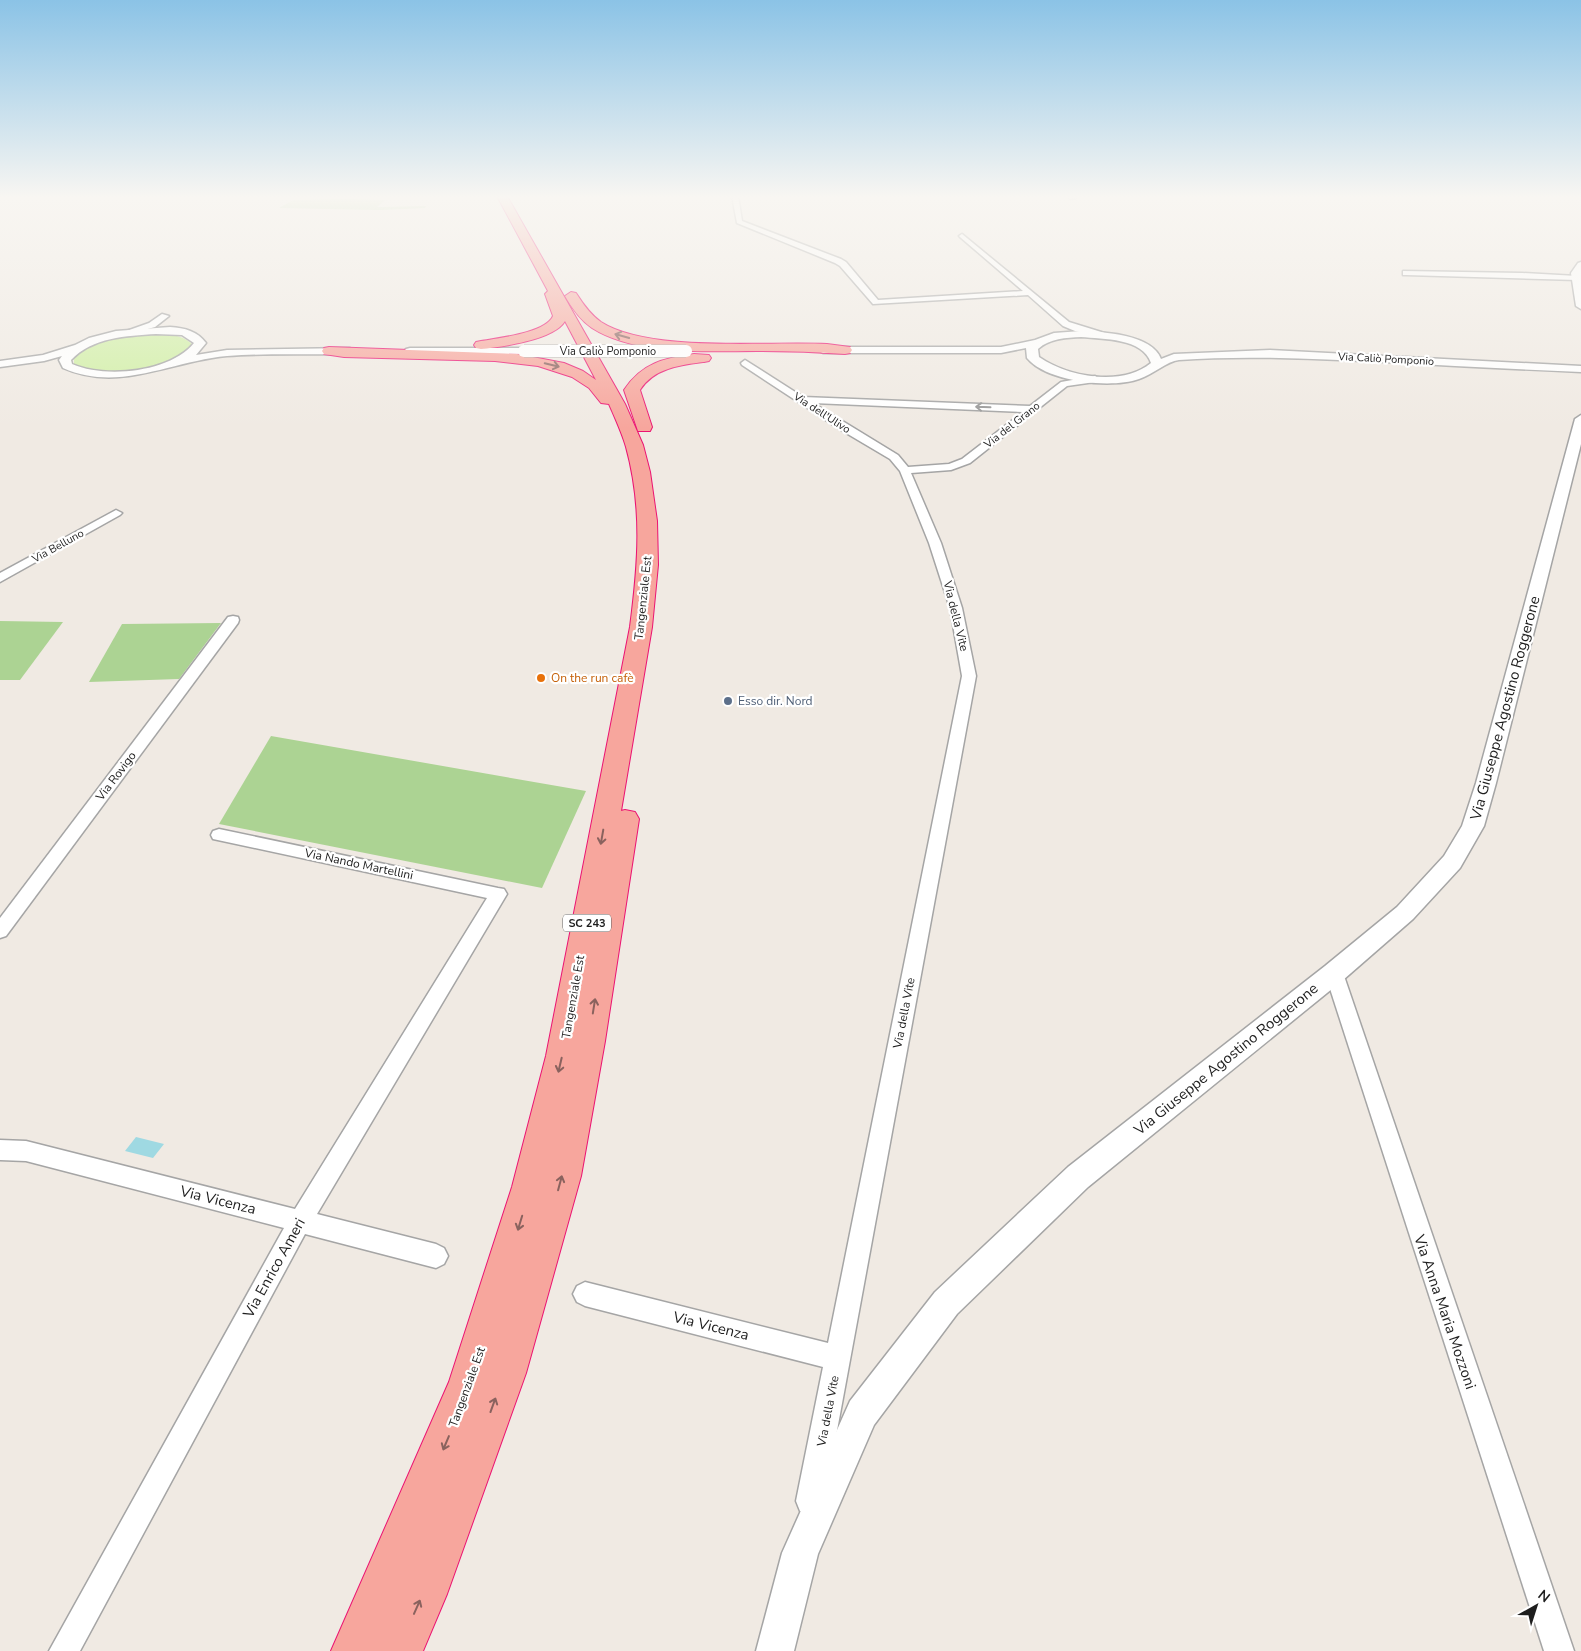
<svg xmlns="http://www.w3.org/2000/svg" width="1581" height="1651" font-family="'Nunito Sans',sans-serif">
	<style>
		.grass { fill: #d0efa4 }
		.forest { fill: #acd393 }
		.water { fill: #9fd9e2 }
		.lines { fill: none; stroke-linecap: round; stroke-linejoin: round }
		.minor-casing { stroke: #a5a5a5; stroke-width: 3 }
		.tertiary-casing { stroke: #a5a5a5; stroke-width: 3 }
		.trunk-casing { stroke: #eb1372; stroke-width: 2 }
		.minor { fill: #fff; fill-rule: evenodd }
		.tertiary { fill: #fff; fill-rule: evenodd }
		.trunk { fill: #f7a69d; fill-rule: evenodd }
		.tertiary-bridge-casing { stroke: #a5a5a5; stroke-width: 13; stroke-linecap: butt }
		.tertiary-bridge { stroke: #fff; stroke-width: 12 }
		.oneway { stroke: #8a625e }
		.oneway2 { stroke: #9a9a9a }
		.food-dot { fill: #e8710a; stroke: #fff; stroke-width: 2 }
		.service-dot { fill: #5c6f8a; stroke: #fff; stroke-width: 2 }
		.labels { text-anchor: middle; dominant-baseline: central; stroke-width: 4.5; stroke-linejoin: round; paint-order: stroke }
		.far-street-label { font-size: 11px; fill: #1e1e1e; stroke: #fff }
		.shield { fill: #fff; stroke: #626262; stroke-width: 1 }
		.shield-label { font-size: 11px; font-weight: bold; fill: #1e1e1e }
		.street-label { font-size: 12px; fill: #1e1e1e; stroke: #fff }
		.food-label { font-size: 12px; fill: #c56008; stroke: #fff; text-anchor: start }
		.service-label { font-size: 12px; fill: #4e5e75; stroke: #fff; text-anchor: start }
		.near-street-label { font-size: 15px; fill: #1e1e1e; stroke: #fff }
	</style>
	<rect width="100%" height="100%" fill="#f0eae3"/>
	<path class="grass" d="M142,334C159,334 177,332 191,343V349C170,369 98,383 74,364V358C91,341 119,337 142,334Z"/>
	<g class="forest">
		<path d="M348,199L385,200L377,207H380L426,206L425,208L380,210L279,208L293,200Z"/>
		<path d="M0,621L63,622L20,680H0Z"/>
		<path d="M221,623L179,679L89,682L122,624Z"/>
		<path d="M271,736L586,791L542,888L219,824Z"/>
	</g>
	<path class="water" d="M136,1137L164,1144L153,1158L125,1151Z"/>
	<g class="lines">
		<g class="minor-casing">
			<g id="minor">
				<path d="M732,196H738L742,221L841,259L846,262L878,300L1023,291L960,237L959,236L962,234L1069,322L1111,335L1107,337L1075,331L1063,326L1028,295L873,304L840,266L835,263L737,223Z"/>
				<path d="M1069,196H1075V198L1070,199Z"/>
				<path d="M1403,271L1522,273L1577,276L1581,278L1577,280L1406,275H1403Z"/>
				<path d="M162,314L169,316L155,327L122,336L118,334L149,323Z"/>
				<path d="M745,360L803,397L1030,406L1061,382L1095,376L1099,379L1095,382L1067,386L970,463L951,470L911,473L941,543L962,608L976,676L824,1501L820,1511L810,1515L800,1511L796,1501L823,1367L585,1306L577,1302L573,1294L577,1286L585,1282L828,1343L962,676L950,608L929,543L900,471L890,459L841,430L742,365L741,363ZM813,403L1023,412L962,459L949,464L908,467L898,455Z"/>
				<path d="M116,510L122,513L120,515L0,582V573Z"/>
				<path d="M233,616L238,617L239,620L238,623L6,936L0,938V918L228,617Z"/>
				<path d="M219,829L498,888L504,889L507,894L317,1214L436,1244L444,1248L448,1256L444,1264L436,1268L305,1234L80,1651H49L284,1228L26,1161L0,1160V1140L26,1141L295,1209L487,898L213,839L211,835L213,831Z"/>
				<path d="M1334,966L1341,968L1343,973L1574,1651H1544L1325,973L1327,968Z"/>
			</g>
		</g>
		<g class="tertiary-casing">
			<g id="tertiary">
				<path d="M1581,262V309L1576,306L1571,273L1578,263Z"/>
				<path d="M170,327C185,328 197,331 206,343L196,355L227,350L350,348L356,351L350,354C310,355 268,353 227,356C171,361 119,393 63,368L59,360L62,356L44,361L0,367V361L43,355L75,345L89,338L116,331ZM156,334L182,335L194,343C171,372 106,379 72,364L71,360C93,337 126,336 156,334Z"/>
				<path d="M1081,331C1103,332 1152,334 1161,359L1174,354L1270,350L1581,366V372C1515,369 1450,366 1384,362C1315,359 1248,355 1179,360C1167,361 1152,375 1139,379C1111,389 1047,382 1027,358L1026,348L1001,353H823L817,350L823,347H1001L1035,340L1054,333ZM1081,337C1103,339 1143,338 1151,363C1122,387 1068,377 1039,357L1038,349C1050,338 1066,338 1081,337Z"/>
				<path d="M410,348H524L530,351L524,354L406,353L404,351L406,349Z"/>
				<path d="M1581,415V444L1496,783L1484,826L1460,868L1413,919L1343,980L1088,1187L957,1314L874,1425L818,1554L794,1651H756L782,1553L850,1401L935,1292L1068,1167L1325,966L1397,907L1444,856L1462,826L1476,783L1575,419Z"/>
			</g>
		</g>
		<g class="trunk-casing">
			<g id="trunk">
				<path d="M497,196H507L625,404L643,445L650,472L657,521L658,565L652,627L621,811L625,810L635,812L639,819L605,1041L581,1176L526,1373L447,1594L423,1651H331L449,1382L512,1187L546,1056L630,627C638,565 643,509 626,447C622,433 615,418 609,404L601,403L589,388L572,377L538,366L495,361L344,357L324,354L322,351L324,348L329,347L517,354L564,363L583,371L596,380L565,321C554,340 501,347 481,349L476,348L474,345L476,342L481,341C498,338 546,333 553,316L545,294L548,291Z"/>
				<path d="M571,292L576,293C583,304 590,314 601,322C650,353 767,341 827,344L850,347L852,350L850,353L845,354C816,352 786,351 757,351C706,351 636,356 592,328C580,320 572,308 565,296Z"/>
				<path d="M694,354L709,355L711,358L709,361L704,362C680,365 654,368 640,390L652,427L650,431H638L624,390C642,363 664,358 694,354Z"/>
			</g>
		</g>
		<use href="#minor" class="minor"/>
		<use href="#tertiary" class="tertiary"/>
		<use href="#trunk" class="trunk"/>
		<g class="tertiary-bridge-casing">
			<path id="tertiary-bridge" d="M524,351H686"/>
		</g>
		<use href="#tertiary-bridge" class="tertiary-bridge"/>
	</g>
	<defs><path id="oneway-shaft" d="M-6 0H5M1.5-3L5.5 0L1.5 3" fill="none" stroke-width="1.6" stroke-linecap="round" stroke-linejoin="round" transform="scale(1.25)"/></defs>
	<g class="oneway">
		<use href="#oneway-shaft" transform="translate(622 336) rotate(-164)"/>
		<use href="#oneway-shaft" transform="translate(552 365) rotate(14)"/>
		<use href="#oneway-shaft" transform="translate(602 837) rotate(100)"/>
		<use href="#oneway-shaft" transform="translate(594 1006) rotate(-81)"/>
		<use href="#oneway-shaft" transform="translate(560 1065) rotate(103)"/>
		<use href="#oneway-shaft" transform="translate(560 1183) rotate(-75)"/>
		<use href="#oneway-shaft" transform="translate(520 1223) rotate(107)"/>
		<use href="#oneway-shaft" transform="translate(493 1405) rotate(-70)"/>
		<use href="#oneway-shaft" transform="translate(446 1443) rotate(113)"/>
		<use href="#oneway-shaft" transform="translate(417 1607) rotate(-66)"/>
	</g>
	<use class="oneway2" href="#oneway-shaft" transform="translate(983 407) rotate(-178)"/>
	<linearGradient id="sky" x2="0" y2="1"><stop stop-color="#8bc3e6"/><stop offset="0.46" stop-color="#f8f6f2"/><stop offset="1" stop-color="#f8f6f2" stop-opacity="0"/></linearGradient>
	<rect width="1581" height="428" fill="url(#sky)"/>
	<circle class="food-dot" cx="541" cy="678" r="5"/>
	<circle class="service-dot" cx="728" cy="701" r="5"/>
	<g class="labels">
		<g class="far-street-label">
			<text x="608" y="351">Via Caliò Pomponio</text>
			<text transform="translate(1386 359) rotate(3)">Via Caliò Pomponio</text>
			<text transform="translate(822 413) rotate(33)">Via dell'Ulivo</text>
			<text transform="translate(1012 425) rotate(-38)">Via del Grano</text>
			<text transform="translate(58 546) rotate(-29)">Via Belluno</text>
		</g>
		<rect class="shield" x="563" y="914.5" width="48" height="17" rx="4"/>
		<g class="shield-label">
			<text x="587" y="923">SC 243</text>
		</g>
		<g class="street-label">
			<text transform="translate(643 598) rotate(-84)">Tangenziale Est</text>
			<text transform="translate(956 616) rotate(76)">Via della Vite</text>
			<text transform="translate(116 776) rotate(-53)">Via Rovigo</text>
			<text transform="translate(359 864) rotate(12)">Via Nando Martellini</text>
			<text transform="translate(573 997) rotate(-80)">Tangenziale Est</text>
			<text transform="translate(904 1013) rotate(-79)">Via della Vite</text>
			<text transform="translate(467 1387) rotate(-70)">Tangenziale Est</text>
			<text transform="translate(828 1411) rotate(-79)">Via della Vite</text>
		</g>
		<g class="food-label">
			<text x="551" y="678">On the run cafè</text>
		</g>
		<g class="service-label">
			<text x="738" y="701">Esso dir. Nord</text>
		</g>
		<g class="near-street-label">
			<text transform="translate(1505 708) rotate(-75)">Via Giuseppe Agostino Roggerone</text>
			<text transform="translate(1226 1059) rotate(-39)">Via Giuseppe Agostino Roggerone</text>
			<text transform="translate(218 1200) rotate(14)">Via Vicenza</text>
			<text transform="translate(274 1268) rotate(-61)">Via Enrico Ameri</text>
			<text transform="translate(1445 1312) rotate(71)">Via Anna Maria Mozzoni</text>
			<text transform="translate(711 1326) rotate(14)">Via Vicenza</text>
		</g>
	</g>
	<g transform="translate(1536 1606) rotate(39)" stroke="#ffffff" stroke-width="4" paint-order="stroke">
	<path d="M0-4L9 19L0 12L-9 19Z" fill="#1e1e1e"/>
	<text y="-8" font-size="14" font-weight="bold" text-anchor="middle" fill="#1e1e1e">N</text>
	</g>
</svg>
